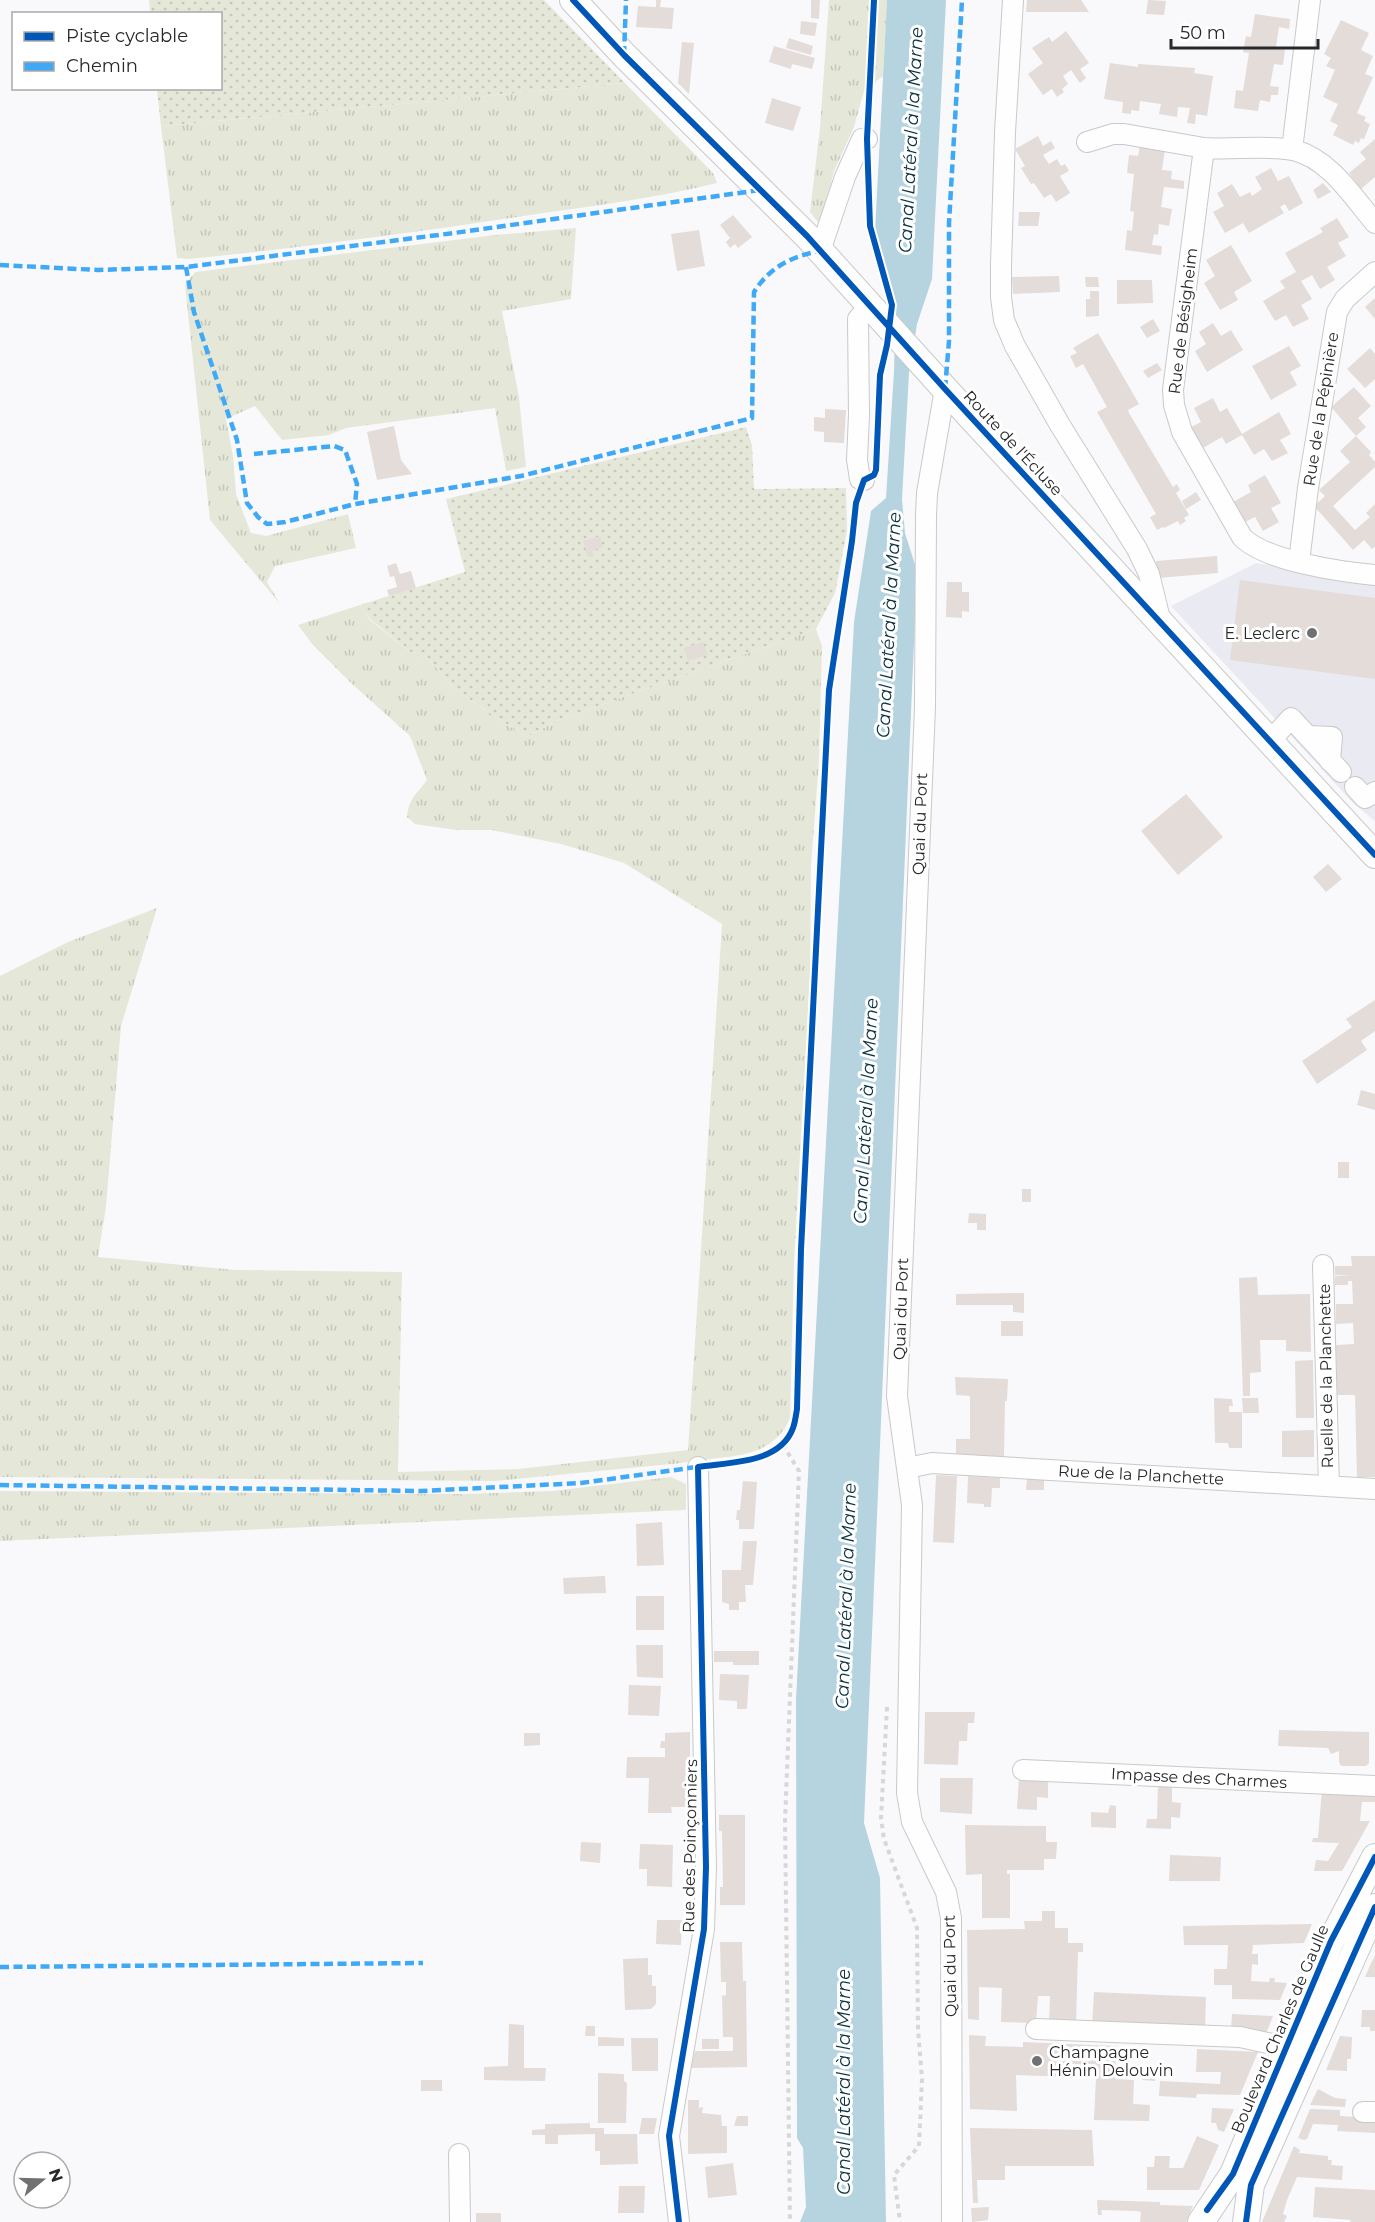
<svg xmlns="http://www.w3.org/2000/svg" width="1375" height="2222" viewBox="0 0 1375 2222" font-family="Montserrat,sans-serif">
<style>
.built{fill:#eaeaf2}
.grass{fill:url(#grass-tufts)}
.garden{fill:url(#garden-dots)}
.water{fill:#b6d3e0}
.building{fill:#e3dcd9}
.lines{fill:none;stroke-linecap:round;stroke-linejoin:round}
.minor-casing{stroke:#c9c9cb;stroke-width:22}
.major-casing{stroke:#c9c9cb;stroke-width:28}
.path{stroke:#d7d7d8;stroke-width:4;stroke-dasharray:4.5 4.5;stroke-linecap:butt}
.minor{stroke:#fefeff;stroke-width:20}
.major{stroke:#fefeff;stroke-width:26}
.quiet{stroke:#3fa9f5;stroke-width:4.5;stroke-dasharray:9 4.5;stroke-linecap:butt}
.cycleway-casing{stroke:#fff;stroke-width:10}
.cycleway{stroke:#0057b8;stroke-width:6}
.poi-dot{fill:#717174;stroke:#fff;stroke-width:2}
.labels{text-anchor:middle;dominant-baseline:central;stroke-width:6;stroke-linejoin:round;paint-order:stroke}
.street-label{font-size:16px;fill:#28282a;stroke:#fff}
.poi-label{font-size:16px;fill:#28282a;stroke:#fff;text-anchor:end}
.water-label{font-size:18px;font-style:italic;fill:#0a323f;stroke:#fff}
</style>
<defs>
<pattern id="grass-tufts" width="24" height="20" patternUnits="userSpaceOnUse" patternTransform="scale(1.5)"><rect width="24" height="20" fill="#e5e8d8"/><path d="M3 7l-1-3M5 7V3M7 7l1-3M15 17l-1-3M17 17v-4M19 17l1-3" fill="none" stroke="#c4c7ba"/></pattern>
<pattern id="garden-dots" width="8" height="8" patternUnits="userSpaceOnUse" patternTransform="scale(1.5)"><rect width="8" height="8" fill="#e5e8d8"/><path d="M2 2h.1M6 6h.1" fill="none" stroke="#c4c7ba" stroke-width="1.8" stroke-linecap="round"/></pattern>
</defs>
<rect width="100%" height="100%" fill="#f9f9fc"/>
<path class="built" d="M1256,563L1375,579V821L1353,803L1171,606Z"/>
<path class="grass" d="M829,0H887L883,76L864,91L854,127L834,171L821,226L810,212L820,128Z
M625,83L713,173L717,183C654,199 589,206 524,216C412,233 301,248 189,259L177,258L161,126Z
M576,228L571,299L502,311L519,397L526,467L506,471L495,408L346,428L329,435L282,440L255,406L226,419L233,456L236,494L251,533L266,536L348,514L356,548L275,566L267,582L280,604L210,520L185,285L195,272L495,235Z
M360,605L370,620L409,651L428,659L456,690L526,737L561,719L816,629L822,646L819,761L811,865L810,974L794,1262L790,1418C771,1463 722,1454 682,1463L495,1481L0,1477V976L68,942L157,908L121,1026L106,1207L98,1257L236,1270L402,1272L398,1472L518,1469L688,1450L722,924L624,863L561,844L492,830H456L415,824L407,817C409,798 416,795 427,780L410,736L351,683L313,645L298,625Z
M671,1477L686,1484V1510L0,1541V1491L465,1494L552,1491Z"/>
<path class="garden" d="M149,0H544L625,83L161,126L157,89L220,88V14L150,13Z
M746,427L752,445L754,489L846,488L847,531L835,593L816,629L561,719L526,737L456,690L428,659L409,651L370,619L360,605L465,572L446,499Z"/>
<path class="water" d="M887,0H946L932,279L917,324L909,373L902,499L905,533L917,571L864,1823L880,1878L886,2222H800L806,2207L803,2148L797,2138L796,1699L854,622L871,511L886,498L894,371L896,302L875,232Z"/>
<path class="building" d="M656,0H661L660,7L674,8L672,29L636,27L638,6L656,7Z
M811,0H820L819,19L811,18Z
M1027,0H1081L1089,12H1026Z
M1148,0L1166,1L1164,15L1146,14Z
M1255,14L1290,19L1289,29L1279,27L1276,47L1285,49L1283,65L1274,64L1270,86L1279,87L1278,95H1271L1270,102L1260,100L1258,111L1234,108L1236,90L1243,91L1249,53L1243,52L1246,36L1251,37Z
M1341,20L1369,33L1361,50L1373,56L1365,74L1373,77L1357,113L1366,117L1364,121L1370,124L1364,139L1361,138L1359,143L1355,141L1353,145L1333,135L1338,125L1330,121L1338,104L1323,97L1335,70L1326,66L1331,58L1324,54Z
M801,21L817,23L815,36L800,34Z
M1066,31L1089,63L1080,69L1086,78L1080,83L1071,70L1063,76L1068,84L1062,89L1064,92L1057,97L1052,89L1043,95L1028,74L1043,63L1032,48L1049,37L1052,42Z
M789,38L813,46L811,55L786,48Z
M682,42L694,43L689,94L678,83Z
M774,46L815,58L812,69L792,64L791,69L769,62Z
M1110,63L1138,67V64L1195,68L1194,73L1213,76L1207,116L1196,114L1195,124L1187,123L1190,108L1178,107L1177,117L1159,114L1161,104L1140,101L1139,111L1131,110V114L1122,113L1123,102L1104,99Z
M772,98L801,107L793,131L765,123Z
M1038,136L1043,146L1051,141L1055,148L1043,155L1049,164L1057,159L1061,166L1065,164L1069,171L1060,176L1070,193L1056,202L1051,194L1044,198L1034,183L1031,184L1021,168L1025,166L1015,149Z
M1375,139V177L1361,189L1349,173L1366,159L1360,152Z
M1140,145L1165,150L1162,170L1172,171L1171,179L1184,181V189L1164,187L1161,207L1172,209L1169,226L1159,224L1158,235L1154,234L1152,245L1162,246L1161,255L1125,250L1127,230L1132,231L1134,212L1130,211L1134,174L1127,173L1129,155L1138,156Z
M1271,168L1278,181L1289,176L1303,203L1289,211L1285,204L1280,207L1284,213L1249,233L1243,223L1225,233L1213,212L1224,206L1217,193L1232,184L1240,197L1250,192L1252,196L1262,189L1255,177Z
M1323,183L1331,192L1318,199L1313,190Z
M1019,212H1040L1038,226H1018Z
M733,215L752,237L738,248L735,244L730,248L726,242L730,238L720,225Z
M1337,218L1349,237L1338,243L1346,256L1327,267L1335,280L1320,289L1312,275L1301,281L1312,299L1301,305L1309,319L1293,327L1286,315L1275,321L1263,301L1285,288L1280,281L1296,272L1285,253L1323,232L1320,228Z
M699,230L705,266L677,271L671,234Z
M1231,245L1252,281L1234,292L1238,300L1220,310L1204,283L1215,276L1206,260Z
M1059,276L1060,292L1013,294L1012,277Z
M1085,277H1098L1099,287H1086Z
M1117,280H1152L1153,303L1117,304Z
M1090,291H1099V316L1086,317V299H1090Z
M1375,298V319L1365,307Z
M1153,319L1160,331L1147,338L1140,327Z
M1213,323L1221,336L1231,330L1243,350L1207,372L1195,351L1206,344L1199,332Z
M1098,333L1139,404L1128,410L1129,413L1173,487L1177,484L1180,490L1176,493L1189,515L1184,518L1186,521L1180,525L1178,521L1164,528L1163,527L1157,530L1150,517L1156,514L1097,412L1107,407L1083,364L1076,368L1070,356L1077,353L1073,348Z
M1289,346L1301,366L1290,372L1297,385L1271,400L1252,366Z
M1370,348L1375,354V379L1365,388L1347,369Z
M1157,363L1162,370L1148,378L1143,371Z
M1354,387L1371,406L1358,418L1366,427L1356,436L1371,452L1369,455L1375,462V467L1333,506L1355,530L1370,517L1366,513L1375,504V547L1372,549L1364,540L1353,550L1314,506L1325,496L1319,490L1350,462L1340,451L1356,436L1331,407Z
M1213,398L1220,412L1227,408L1242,434L1279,412L1291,434L1280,440L1288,453L1272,461L1264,449L1254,455L1242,435L1226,444L1222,437L1203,448L1191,427L1201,422L1194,408Z
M825,409L846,410L844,443L824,442V432L814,431V417L825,418Z
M394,426L401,460L412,474L377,480L367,432Z
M1265,475L1281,503L1271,508L1279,522L1263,531L1255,517L1245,522L1233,502L1251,492L1248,485Z
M1196,492L1201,500L1186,509L1182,501Z
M600,536L603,547L592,551L593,556L588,557L583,541Z
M1217,556L1218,573L1158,578L1156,561Z
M396,563L400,574L411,571L416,588L389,596L387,590L397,587L394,576L390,577L387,566Z
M1240,580L1375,598V679L1230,660Z
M947,582H962V592H969V612L962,611V618L946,617Z
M703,642L708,655L688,661L684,648Z
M1186,794L1223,837L1178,875L1141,831Z
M1328,864L1342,879L1326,892L1313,877Z
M1375,1000V1031L1361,1041L1367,1050L1317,1084L1302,1061L1352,1027L1346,1019Z
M1361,1090L1375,1094V1110L1357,1105Z
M1338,1162H1349V1178H1338Z
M1022,1189H1031V1202H1022Z
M969,1213L986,1214V1230H977V1223H968Z
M1351,1256H1375V1477H1357L1355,1395H1337L1336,1345L1354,1344L1353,1323L1336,1324V1304H1353L1352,1281H1348V1285H1335V1276L1352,1275H1335V1266H1352Z
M1257,1277L1258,1295L1310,1294L1311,1352L1286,1351V1340H1260L1261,1372L1250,1373V1396H1243L1239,1278Z
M1013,1293H1024V1313L1013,1312V1305H956V1294Z
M1001,1321H1023V1336H1001Z
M1313,1360L1314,1418H1296L1295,1361Z
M955,1377L1008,1379L1007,1401H1005L1004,1456H956V1439H970V1396L956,1395Z
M1214,1398L1232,1399L1233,1406H1229V1412H1242V1448H1229L1228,1443H1215Z
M1242,1398H1258L1259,1413H1243Z
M1314,1430V1457H1282V1431Z
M936,1475L957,1476L954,1543L933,1542Z
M968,1476L1000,1478V1488H992L991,1507H984V1504L967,1503Z
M1027,1479H1044V1490H1026Z
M743,1481L757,1482L754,1529H739V1520H736L737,1510H740Z
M662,1522L664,1565L637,1566L636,1524Z
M743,1541H757L753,1585H745L746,1602H739V1610H729V1604L722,1602V1570H741Z
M605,1576L606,1593L564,1594L563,1578Z
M636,1596H664V1630H636Z
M636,1645H663V1678L637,1677Z
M714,1651H759V1665H733V1662H714Z
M720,1674L749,1675L747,1709H737V1701L719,1700Z
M629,1685L661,1686L659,1716L628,1715Z
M925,1712H975L974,1723H968L967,1741H959L958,1765L924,1764Z
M1279,1730L1369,1732V1763L1366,1766H1341L1339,1762V1751L1331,1754L1328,1748L1278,1746Z
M690,1732V1770H692L693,1807H671L672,1813H648L649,1778H626L627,1757H665V1748H660L661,1741H665V1733Z
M524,1733H540V1745L524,1746Z
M1019,1777L1048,1778V1798L1037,1797V1810L1017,1809Z
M940,1778H973L972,1814L940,1812Z
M1158,1783L1172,1784V1802L1181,1803L1180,1818L1171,1817V1829L1146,1828L1147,1819H1157Z
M1322,1789L1375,1791V1802H1362L1360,1821H1370L1342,1871H1314L1316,1860L1328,1861L1339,1843L1312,1842L1313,1838H1318Z
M1110,1805L1116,1806V1828L1091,1827V1812L1108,1813Z
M719,1815H745V1905H720V1887H723L722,1831H719Z
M965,1825L1046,1826V1842H1057L1056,1859H1044V1870H1007V1874H1010V1918H982V1874L966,1875Z
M581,1842L601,1843L600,1863L580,1861Z
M640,1844L673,1845L672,1887L647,1886V1869H639Z
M1170,1855L1221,1857L1220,1881H1169Z
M1042,1911H1055V1928H1068V1943H1083V1952H1078L1076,2025L1049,2024L1050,1996H1038L1036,2023L1001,2022L1002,1988L979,1987V2020L968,2019L967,1930L1025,1929L1024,1921H1042Z
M657,1920H682L681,1945L656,1944Z
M1312,1924L1304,1943L1253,1945L1252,1954H1258V1965L1252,1964L1251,1981L1269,1982L1270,1978H1275L1274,1982L1287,1983L1280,2000L1232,1999V1985H1214V1969H1227L1228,1945H1184L1183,1926Z
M720,1942H742L743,1981H746L747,2067L691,2068L695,2051H733V2037H723L722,1996L726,1995V1982H721Z
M1375,1956V1977H1365L1371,1963Z
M648,1958V1975H652V1986H656V2004L651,2009L625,2010L623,1959Z
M1094,1992L1206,1997L1205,2030L1092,2026Z
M1362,2010H1375V2031H1370V2027H1361Z
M1232,2014L1273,2016L1266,2034L1231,2032Z
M509,2024L524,2025V2068H546L545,2081L484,2080V2067L508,2066Z
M586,2026H595V2036H585Z
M969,2035L986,2036L985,2046L1023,2047V2042L1116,2046L1115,2079L1134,2080L1133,2104L1150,2105L1149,2121L1094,2120L1096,2078L1016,2075L1017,2111L970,2109Z
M1340,2036L1352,2037L1351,2059H1347V2071L1326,2070Z
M598,2037L624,2038V2046H598Z
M631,2038H658V2071H632Z
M702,2039H719V2049H702Z
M1197,2049L1258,2052L1240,2095L1197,2094L1196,2098L1159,2096L1160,2081L1220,2084L1221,2072H1196Z
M598,2073L624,2074V2081L627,2083L626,2123H598Z
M1143,2073L1156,2074L1155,2081L1142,2080Z
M421,2080H442V2091H421Z
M1318,2089L1335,2098L1346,2099L1345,2107L1310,2105Z
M688,2100H699V2108L703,2107L702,2113L721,2115L722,2126H727V2153L688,2154Z
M1212,2108L1234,2109L1224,2132L1218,2130L1216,2123H1211Z
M1310,2109L1340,2110V2116L1375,2118V2133L1337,2131L1338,2125L1313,2124L1307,2139L1304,2140L1298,2138Z
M737,2116H748V2126H734Z
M642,2118H657L654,2134H639Z
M590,2123V2128H604V2134H637L638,2164L600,2165V2151H595V2134L558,2135V2144H545V2135H532V2130L545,2129V2124Z
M970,2128L1092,2130L1094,2166H1005V2180H977L978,2203H973Z
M1197,2136L1219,2145L1199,2190H1147V2167H1154L1155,2156H1170L1169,2168H1183Z
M1294,2146L1300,2150L1299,2153L1328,2156V2160H1332L1331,2165L1343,2166L1342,2180L1297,2177L1287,2200L1283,2214L1287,2216L1284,2222H1262Z
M733,2163L737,2195L708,2198L705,2167Z
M619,2186H645L644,2213H618Z
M1315,2187L1375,2190V2222H1350L1351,2220L1313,2217Z
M1097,2200L1160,2202V2205L1193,2206L1186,2222H1140L1141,2212L1137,2211L1101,2210L1102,2215H1098Z
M989,2207L988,2220L972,2222L971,2208Z
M476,2213H501V2222H476Z"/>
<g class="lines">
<defs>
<path id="minor" d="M1013,0L1005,132L1001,265V297L1004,320L1015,346L1060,425L1137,549L1149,574L1161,623
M1087,142L1113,134H1124L1204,148
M1292,150L1310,0
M1375,223C1353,197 1329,158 1293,150C1268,145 1232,150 1204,148L1173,390L1174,405L1182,432L1242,537C1265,561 1342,572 1375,575
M820,251L845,177L862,139H867
M945,389L927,493L926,516L925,707L897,1396L912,1505L907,1793L912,1822L946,1892L951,1918L952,2222
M864,480L860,479L857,460L859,415L858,319L870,305
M1299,562L1308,488L1337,312L1345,299L1375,272
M1308,736L1332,737L1330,761
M1270,741L1291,718L1341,772
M1355,787L1365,798L1375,792
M1323,1265L1329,1486
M907,1468L932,1463L1375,1489
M1023,1770L1375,1786
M1036,2029L1240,2037L1286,2047
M1363,2112H1375
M459,2154L460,2222
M679,2222L669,2136L704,1929L706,1867L698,1467"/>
<path id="major" d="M573,0L624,55L807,236L945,389L1375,855
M1201,2222L1233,2174L1331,1941L1375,1857
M1246,2222L1251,2185L1375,1907"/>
</defs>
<use href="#minor" class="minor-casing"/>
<use href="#major" class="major-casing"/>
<path class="path" d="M880,377L883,354
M854,515L858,496
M783,1445L799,1471L785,1821L790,2222
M887,1707L881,1818L884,1839L917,1928L918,2030L922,2079L919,2146L894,2175L900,2222"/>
<use href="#minor" class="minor"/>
<use href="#major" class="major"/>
<path class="quiet" d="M624,55L626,0
M0,265L98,270L186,267L454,233L760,190
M186,267L194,312L237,440L247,503L258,517L267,524L285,522L355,504L521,476L752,418L754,292C770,267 792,256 820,251
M945,389L949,341V223L962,0
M254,454L334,446L345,450L357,484L355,504
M0,1485L421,1491L581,1483L704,1466
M0,1967L423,1963"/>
<defs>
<path id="cycleway" d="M573,0L624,55L807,236L945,389L1375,855
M1207,2210L1233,2174L1331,1941L1375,1857
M679,2222L669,2136L704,1929L706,1867L698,1467C729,1462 780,1464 793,1428C795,1423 796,1415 797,1409L801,1250L829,690L852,541L856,503L864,480L874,475L876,470L880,375L887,345L892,305L870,226L867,139L874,0
M1246,2222L1251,2185L1375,1907"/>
</defs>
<use href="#cycleway" class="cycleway-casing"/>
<use href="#cycleway" class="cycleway"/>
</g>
<g class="poi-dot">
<circle cx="1312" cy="633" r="6"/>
<circle cx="1037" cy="2061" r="6"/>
</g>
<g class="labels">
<g class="street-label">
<text transform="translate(1183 321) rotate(-83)">Rue de Bésigheim</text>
<text transform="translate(1321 409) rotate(-81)">Rue de la Pépinière</text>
<text transform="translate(1013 443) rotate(47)">Route de l'Écluse</text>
<text transform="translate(920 824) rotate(-88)">Quai du Port</text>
<text transform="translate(901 1309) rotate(-88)">Quai du Port</text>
<text transform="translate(1326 1376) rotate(-91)">Ruelle de la Planchette</text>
<text transform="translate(1141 1475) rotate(3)">Rue de la Planchette</text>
<text transform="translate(1199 1778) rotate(3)">Impasse des Charmes</text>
<text transform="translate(690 1846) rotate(-89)">Rue des Poinçonniers</text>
<text transform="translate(950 1966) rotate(-91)">Quai du Port</text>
<text transform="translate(1280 2029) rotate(-67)">Boulevard Charles de Gaulle</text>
</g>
<g class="poi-label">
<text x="1300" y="633">E. Leclerc</text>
<text x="1049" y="2052" text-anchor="start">Champagne<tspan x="1049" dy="18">Hénin Delouvin</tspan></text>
</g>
<g class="water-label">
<text transform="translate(911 140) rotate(-87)">Canal Latéral à la Marne</text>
<text transform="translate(889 625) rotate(-87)">Canal Latéral à la Marne</text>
<text transform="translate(866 1111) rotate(-87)">Canal Latéral à la Marne</text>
<text transform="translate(846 1596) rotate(-88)">Canal Latéral à la Marne</text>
<text transform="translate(844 2082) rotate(-90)">Canal Latéral à la Marne</text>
</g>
</g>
<rect x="12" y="12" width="210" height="78" fill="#ffffff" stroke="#a9a9aa" stroke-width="1.5"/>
<rect x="24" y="32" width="30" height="9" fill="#0057b8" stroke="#a9a9aa" stroke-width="1.5"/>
<text x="66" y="42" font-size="18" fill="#28282a">Piste cyclable</text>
<rect x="24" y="62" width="30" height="9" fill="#3fa9f5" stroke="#a9a9aa" stroke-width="1.5"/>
<text x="66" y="72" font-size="18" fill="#28282a">Chemin</text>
<g transform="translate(42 2180) rotate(71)"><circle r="28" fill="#ffffff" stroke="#a9a9aa" stroke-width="1.5"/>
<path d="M0-4.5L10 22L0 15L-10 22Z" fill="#717174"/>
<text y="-9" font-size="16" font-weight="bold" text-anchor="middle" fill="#28282a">N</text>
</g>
<path d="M1171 39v9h147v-9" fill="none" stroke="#28282a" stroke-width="3"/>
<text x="1180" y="39" font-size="18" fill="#28282a" stroke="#ffffff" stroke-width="4.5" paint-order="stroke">50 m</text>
</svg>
